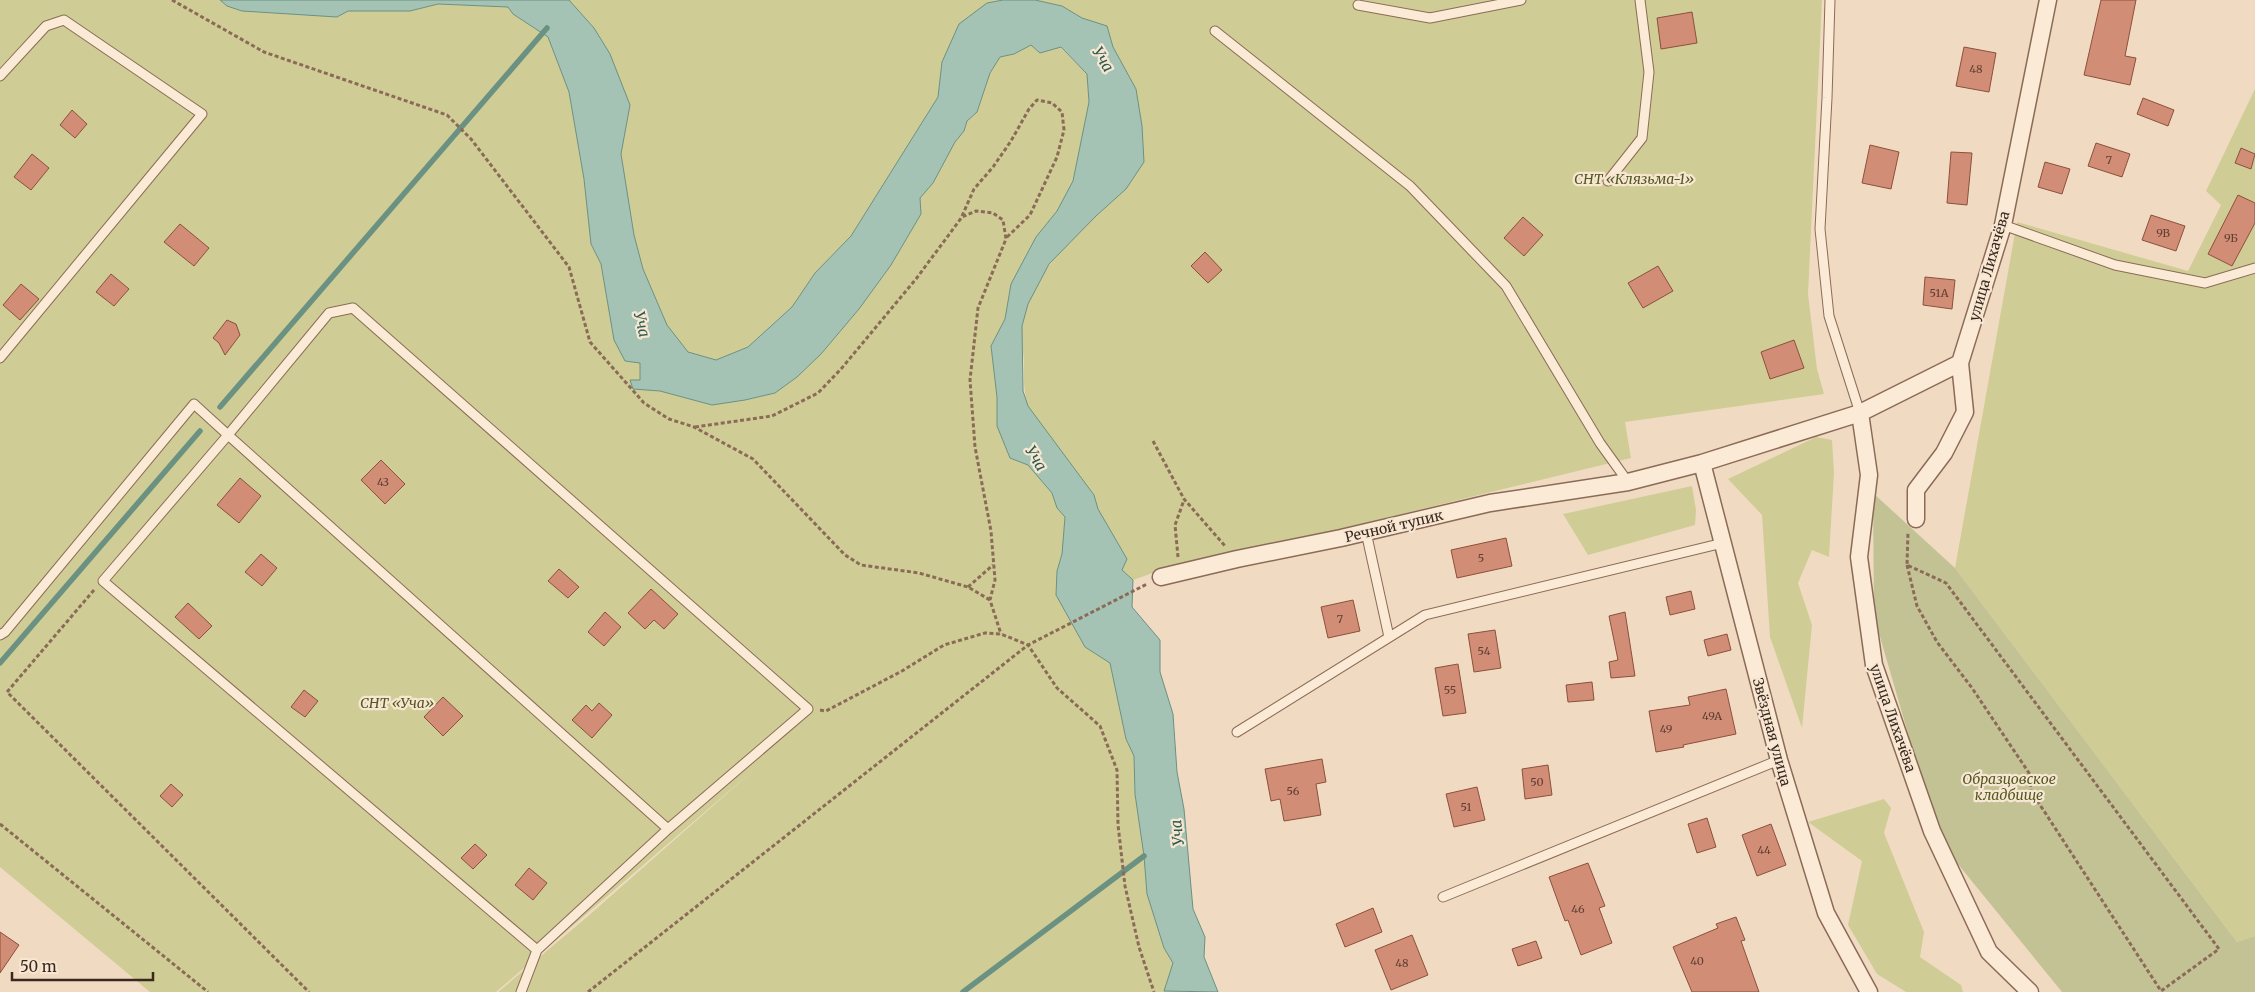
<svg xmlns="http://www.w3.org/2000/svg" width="2255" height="992" viewBox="0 0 2255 992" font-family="Merriweather,serif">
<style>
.green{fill:#cfcd95}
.cemetery{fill:#c3c295}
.water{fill:#a4c3b5;stroke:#6b9182}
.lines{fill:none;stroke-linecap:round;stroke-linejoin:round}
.stream{stroke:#6b9182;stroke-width:5.5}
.building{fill:#d18d75;stroke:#8c503c}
.lane-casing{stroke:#8b6b58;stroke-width:11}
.street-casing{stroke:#8b6b58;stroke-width:19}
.path{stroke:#8b6b58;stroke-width:3;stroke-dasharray:4 2.5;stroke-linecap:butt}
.lane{stroke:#fbead5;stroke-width:9}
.street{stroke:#fbead5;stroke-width:16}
.labels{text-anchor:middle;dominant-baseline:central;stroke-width:4.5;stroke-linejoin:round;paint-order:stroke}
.number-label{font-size:11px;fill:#604033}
.park-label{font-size:14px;font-style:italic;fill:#535822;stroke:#f7e7d2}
.street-label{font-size:14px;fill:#3a271d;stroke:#f7e7d2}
.water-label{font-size:15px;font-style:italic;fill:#2b5b50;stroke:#f7e7d2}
</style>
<rect width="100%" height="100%" fill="#f0dbc2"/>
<path class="green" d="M0,0H220L227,6L337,17L348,11H410L438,4L509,7L513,14L548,37L569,92L584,179L591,244L601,264L614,340L640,363V381L630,380L633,389L660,391L712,405L745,400L775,393L821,354L859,309L891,265L921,214L919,198L933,183L955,142L964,131L967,121L977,112L990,73L1000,57L1014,54L1031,45L1040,53L1060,47L1087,74L1089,102L1073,181L1057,211L1036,237L1011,284L1005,319L991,346L997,397V426L1010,458L1028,464L1052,493L1057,508L1065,517L1062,554L1057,571L1056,595L1085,647L1110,662L1126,739L1134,756L1135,794L1144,856L1147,894L1164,948L1173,963L1165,990L1186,992H498L587,917L757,767L496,992H150L0,867Z
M569,0H1003L987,3L942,62L938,97L851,236L815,273L793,307L748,347L716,360L688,352L667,325L643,269L634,235L621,154L630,105L594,28Z
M1035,0H1822L1808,294L1817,369L1824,394L1625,422L1631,458L1241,553L1178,564L1133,580L1122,570L1127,559L1098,509L1094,495L1028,406C1023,390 1024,377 1024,361C1023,350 1021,337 1022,326C1027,272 1088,223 1126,189L1136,89L1113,47L1107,27L1082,18L1062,6Z
M2255,89V936L2237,942L1955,568L2017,222L2188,271L2221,205L2206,191Z
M1816,437L1832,440L1834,473L1829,557L1812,550L1798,583L1812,625L1802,728L1770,637L1762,515L1728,479Z
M1692,486L1696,510L1695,525L1588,555L1563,514Z
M1884,799L1891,808L1884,833L1924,932L1920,957L1961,985L1963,992H1906L1877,974L1848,925L1862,861L1808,822Z"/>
<path class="cemetery" d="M1873,493L1955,568L2237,942L2255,936V992H2062L1922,820L1909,737L1874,616Z"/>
<path class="water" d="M220,0H569L594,28L610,54L630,105L621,154L634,235L643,269L667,325L688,352L716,360L748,347L792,307L815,273L851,236L938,97L942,62L959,24L987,3L1003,0H1035L1062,6L1082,18L1107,26L1113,47L1136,89L1142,126L1144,162L1126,189L1096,216L1049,264L1028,304L1022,326L1023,391L1028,406L1094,495L1098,509L1127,559L1122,570L1133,580L1132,607L1160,640V672L1173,714L1177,772L1184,809L1193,909L1205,937L1204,957L1218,992L1164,991L1173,963L1164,948L1147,894L1144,856L1135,794L1134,756L1126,739L1110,663L1085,647L1056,595L1057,571L1062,554L1065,517L1057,508L1052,493L1028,465L1010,458L997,426V397L991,346L1005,319L1011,284L1036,237L1057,211L1073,181L1089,102L1087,74L1061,47L1040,53L1031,45L1014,54L1000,57L990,73L977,112L967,121L964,131L955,142L933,183L920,198L921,214L891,265L859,309L821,354L797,377L775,393L745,400L712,405L660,391L633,389L630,380H640V363L625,361L614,340L601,264L591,244L584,179L569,92L548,37L513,14L508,7L438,4L410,11H348L337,17L242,11L227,6Z"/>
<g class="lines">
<path class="stream" d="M220,407L547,28
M0,663L200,431
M963,992L1144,856"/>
</g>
<path class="building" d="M2101,0H2136L2125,56L2136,58L2130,85L2084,75Z
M1692,12L1697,43L1661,49L1657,18Z
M1964,47L1996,53L1989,92L1956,86Z
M2143,98L2174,110L2168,126L2137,114Z
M72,110L87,124L75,138L60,125Z
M2096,143L2130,154L2122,177L2088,166Z
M1870,145L1899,152L1891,189L1862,183Z
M2241,148L2255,154L2251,169L2235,163Z
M1951,152L1972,153L1967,205L1947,203Z
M32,154L49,168L31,190L14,177Z
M2045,162L2070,169L2062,194L2038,187Z
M2238,195L2255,203V223L2232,266L2208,254Z
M2151,215L2185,226L2176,251L2142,240Z
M1523,217L1543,235L1524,256L1504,238Z
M180,224L209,248L194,266L164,242Z
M1205,252L1222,270L1208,283L1191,266Z
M1658,266L1673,291L1643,308L1628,283Z
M111,274L129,289L114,306L96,292Z
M1925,277L1955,280L1952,309L1923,305Z
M21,284L39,299L20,320L3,305Z
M227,320L236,324L240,335L225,355L219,343L213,338Z
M1794,340L1804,368L1770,379L1761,352Z
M381,460L405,484L385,504L361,480Z
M240,478L261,496L239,523L217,505Z
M1506,538L1512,566L1457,578L1451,550Z
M261,554L277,568L262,586L245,572Z
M559,569L579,587L568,598L548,581Z
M651,589L678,614L664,629L654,620L645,629L628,613Z
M1691,591L1695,609L1670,615L1666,597Z
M1353,600L1360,631L1328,638L1321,607Z
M188,603L212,626L199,639L175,617Z
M605,612L621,627L604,646L588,632Z
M1625,612L1635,676L1611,678L1609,662L1618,660L1609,616Z
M1495,630L1501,668L1474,672L1468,634Z
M1727,634L1731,650L1708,656L1704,640Z
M1458,664L1466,713L1443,716L1435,668Z
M1592,682L1594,700L1568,702L1566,685Z
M1726,689L1736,734L1683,745L1684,747L1656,752L1649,711L1690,705L1688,697Z
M304,690L318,701L305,717L291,707Z
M443,697L463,716L443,736L424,717Z
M599,703L612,715L592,738L572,720L586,705L592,711Z
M1322,759L1326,782L1316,784L1321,815L1284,821L1280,799L1271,801L1265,769Z
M1548,765L1552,795L1525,799L1522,769Z
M171,784L183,795L172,807L160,796Z
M1477,787L1485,820L1454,827L1446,794Z
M1707,818L1716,847L1697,853L1688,824Z
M1771,824L1786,865L1757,876L1742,835Z
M475,844L487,855L473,869L461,858Z
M1588,863L1605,906L1599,908L1612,943L1581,955L1568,920L1565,921L1549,877Z
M529,868L547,883L533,900L515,885Z
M1373,908L1382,932L1345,947L1336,924Z
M1736,917L1745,940L1741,941L1759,992H1692L1673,947L1718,928L1716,924Z
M0,932L19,945L0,973Z
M1412,935L1428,975L1391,990L1375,950Z
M1536,941L1542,958L1518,966L1512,949Z"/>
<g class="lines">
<defs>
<path id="lane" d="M1830,0L1827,98L1820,229L1829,316L1860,413
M1358,5L1430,18L1521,0
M1215,31L1410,186L1506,286L1600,443L1628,482
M0,76L46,26L64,20L202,114L0,358
M1608,181L1642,138L1649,72L1640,0
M2003,225L2115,265L2205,283L2255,268
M1366,532L1389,637
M0,635L5,632L194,404L228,435L329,313L353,308L808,709L668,829L537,950
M1237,732L1425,615L1723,543
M1443,897L1779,760
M521,992L537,950L103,581L228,435L668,829"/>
<path id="street" d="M1860,413L1869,475L1859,557L1874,665L1932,831L1989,952L2030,992
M1702,463L1779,760L1826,913L1869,992
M1916,519V490L1944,453L1965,412L1960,363L2003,225L2048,0
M1161,577L1237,559L1341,538L1490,503L1628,482L1702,463L1860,413L1960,363"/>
</defs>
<use href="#lane" class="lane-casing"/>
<use href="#street" class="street-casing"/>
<path class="path" d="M172,0L264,52L447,115L471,139L569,267L590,342L644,403L669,419L694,427L753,459L845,555L861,565L919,573L968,587L990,600
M962,216L974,189L993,167L1011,141L1029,109L1037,100L1052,103L1062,112L1064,130L1057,157L1030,215L1006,238
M695,427L772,416L818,393L841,369L916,279L962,217L976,211L993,213L1003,220L1006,239L978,308L970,380L975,447L991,531L995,580L990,600L1001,634
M1153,441L1184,499L1225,546
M1178,557L1175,525L1184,500
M1907,565L1917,606L1937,642L1972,688L2029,773L2031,791L2161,991L2219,949L1946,583L1907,565L1908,532
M968,587L993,565
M94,590L7,692L309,992
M820,710L826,711L902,671L944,645L985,633L1001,634L1028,645L1057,688L1100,726L1117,770L1118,825L1125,886L1139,947L1154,992
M0,824L208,992
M588,992L1028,645L1147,584"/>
<use href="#lane" class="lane"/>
<use href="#street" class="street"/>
</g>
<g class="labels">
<g class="number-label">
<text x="1976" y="69">48</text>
<text x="2109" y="160">7</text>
<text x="2163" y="233">9В</text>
<text x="2231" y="238">9Б</text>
<text x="1939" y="293">51А</text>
<text x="383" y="482">43</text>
<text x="1481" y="558">5</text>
<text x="1340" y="619">7</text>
<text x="1484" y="651">54</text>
<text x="1450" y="690">55</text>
<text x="1712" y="716">49А</text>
<text x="1666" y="729">49</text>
<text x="1537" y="782">50</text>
<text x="1293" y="791">56</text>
<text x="1466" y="807">51</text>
<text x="1764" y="850">44</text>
<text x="1578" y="909">46</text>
<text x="1697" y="961">40</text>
<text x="1402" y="963">48</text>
</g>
<g class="park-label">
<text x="1634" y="179">СНТ «Клязьма-1»</text>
<text x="397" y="703">СНТ «Уча»</text>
<text x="2009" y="779">Образцовское<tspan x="2009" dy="16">кладбище</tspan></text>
</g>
<g class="street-label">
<text transform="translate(1989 266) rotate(-74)">улица Лихачёва</text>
<text transform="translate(1394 526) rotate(-13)">Речной тупик</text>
<text transform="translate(1893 718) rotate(71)">улица Лихачёва</text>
<text transform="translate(1772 732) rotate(75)">Звёздная улица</text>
</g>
<g class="water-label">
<text transform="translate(1103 59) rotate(59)">Уча</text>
<text transform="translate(642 324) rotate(76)">Уча</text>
<text transform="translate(1036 458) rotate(59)">Уча</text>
<text transform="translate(1177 833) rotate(-97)">Уча</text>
</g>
</g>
<path d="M12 972v8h141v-8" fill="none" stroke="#3a271d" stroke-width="2.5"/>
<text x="20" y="972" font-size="15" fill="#3a271d" stroke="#f7e7d2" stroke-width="4" paint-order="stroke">50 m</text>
</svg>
